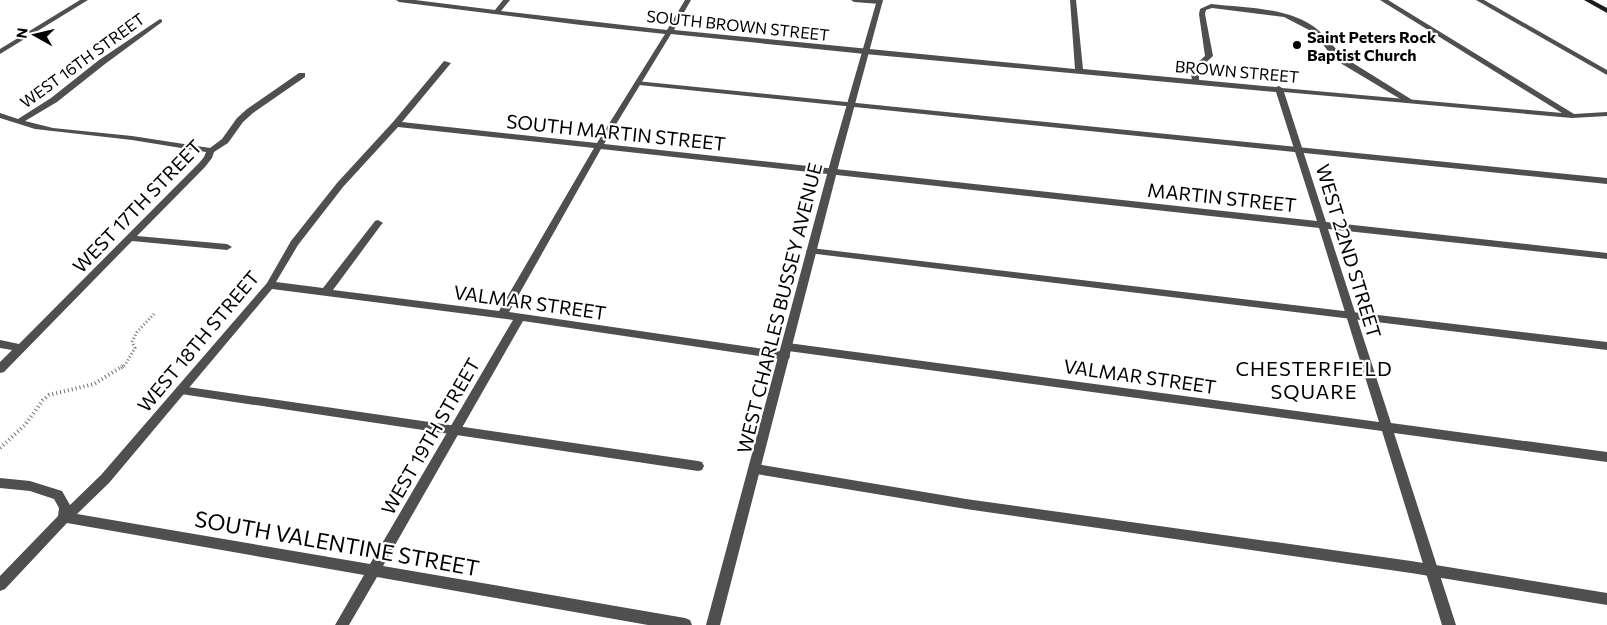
<svg xmlns="http://www.w3.org/2000/svg" width="1607" height="625" viewBox="0 0 1607 625" font-family="Commissioner,sans-serif">
<style>
.lines{fill:none;stroke-linecap:round;stroke-linejoin:round}
.path-far1{stroke:#717171;stroke-width:3;stroke-dasharray:1 2.5;stroke-linecap:butt}
.path{stroke:#717171;stroke-width:4;stroke-dasharray:1 3;stroke-linecap:butt}
.service{fill:#4f4f4f;fill-rule:evenodd}
.minor{fill:#4f4f4f;fill-rule:evenodd}
.tertiary{fill:#4f4f4f;fill-rule:evenodd}
.secondary{fill:#1c1c1c;fill-rule:evenodd}
.poi-dot{fill:#000;stroke:#fff;stroke-width:2}
.labels{text-anchor:middle;dominant-baseline:central;stroke-width:4.5;stroke-linejoin:round;paint-order:stroke}
.far-street-label{font-size:16px;fill:#000;stroke:#fff}
.far-poi-label{font-size:16px;font-weight:bold;fill:#000;stroke:#fff;text-anchor:start}
.street-label{font-size:19px;fill:#000;stroke:#fff}
.neighbourhood-label{font-size:20px;letter-spacing:1px;fill:#000;stroke:#fff}
.near-street-label{font-size:22px;fill:#000;stroke:#fff}
</style>
<rect width="100%" height="100%" fill="#fff"/>
<g class="lines">
<path class="path-far1" d="M121,368L125,365L135,348L132,342L137,332L154,314"/>
<path class="path" d="M0,448L25,425L43,400L49,395L94,384L123,366"/>
<path class="service" d="M80,0H88L0,54V49Z
M851,0H880L883,2L880,4L854,2Z
M1476,0H1484L1607,70V75Z
M1211,4C1245,8 1291,7 1318,30C1329,39 1336,51 1348,60L1414,101L1413,103H1407L1342,64L1332,56L1313,32L1284,17L1212,8L1206,10L1205,14L1213,56L1199,69V83H1193C1188,69 1196,64 1205,56L1199,14L1200,9Z
M636,81L1607,178V184L639,85L635,83Z
M811,248L1607,342V350L808,253L806,251L808,249Z
M181,386L698,461L702,462L704,466L702,470L698,471L181,394L177,393L176,390L177,387Z
M756,464L966,499L1411,561L1607,593V605L1411,573L966,509L756,474L752,473L750,469L752,465Z"/>
<path class="minor" d="M396,0H415L495,10L503,0H510L501,11L667,30L685,0H691L674,30L1075,69L1070,0H1076L1083,69L1276,87L1279,86L1282,88L1562,113L1380,0H1388L1574,114L1607,112V116L1572,118L1284,92L1326,222L1607,253V259L1328,229L1391,423L1607,452V462L1394,433L1456,625H1442L1382,431L788,351L784,350L783,347L784,344L788,343L1379,422L1319,228L601,149L509,312L785,352L789,353L790,356L789,359L785,360L523,321L383,566L685,618L690,620L692,625H648L377,577L349,625H335L364,575L67,523L5,589L0,591V576L58,516L59,508L54,499L30,491L0,488V478L30,481L62,491L70,505L101,475L267,283L291,241L337,183L393,122L444,61L451,63L402,122L597,143L665,34L581,25L399,2ZM671,34L865,54L1276,92L1317,221L604,144ZM398,127L594,148L499,311L333,290L381,225L383,223L378,220L375,221L323,288L276,282L298,245L343,187ZM272,289L513,320L370,564L77,514L109,483Z
M160,19L162,20V22L105,64L57,102L25,121L53,128L132,136L210,148L222,139L237,118L247,109L299,73H305V77L253,113L243,122L228,143L214,152L212,158L205,167L137,236L227,244L232,247L227,250L132,241L4,372L0,373V362L12,350L0,348V340L19,344L199,163L204,157L206,152L132,140L35,129L0,118V113L18,119L51,98L99,60Z"/>
<path class="tertiary" d="M877,0H883L841,156L720,625H706L832,156Z"/>
<path class="secondary" d="M1584,0H1592L1607,8V13Z"/>
</g>
<circle class="poi-dot" cx="1297" cy="45" r="5"/>
<g class="labels">
<g class="far-street-label">
<text transform="translate(738 25) rotate(6)">SOUTH BROWN STREET</text>
<text transform="translate(82 60) rotate(-36)">WEST 16TH STREET</text>
<text transform="translate(1237 71) rotate(5)">BROWN STREET</text>
</g>
<g class="far-poi-label">
<text x="1307" y="36">Saint Peters Rock<tspan x="1307" dy="18">Baptist Church</tspan></text>
</g>
<g class="street-label">
<text transform="translate(616 132) rotate(6)">SOUTH MARTIN STREET</text>
<text transform="translate(1222 197) rotate(6)">MARTIN STREET</text>
<text transform="translate(137 206) rotate(-46)">WEST 17TH STREET</text>
<text transform="translate(1349 251) rotate(73)">WEST 22ND STREET</text>
<text transform="translate(530 302) rotate(8)">VALMAR STREET</text>
<text transform="translate(779 308) rotate(-76)">WEST CHARLES BUSSEY AVENUE</text>
<text transform="translate(198 341) rotate(-50)">WEST 18TH STREET</text>
<text transform="translate(1140 376) rotate(8)">VALMAR STREET</text>
<text transform="translate(430 436) rotate(-60)">WEST 19TH STREET</text>
</g>
<g class="neighbourhood-label">
<text x="1314" y="368">CHESTERFIELD<tspan x="1314" dy="23">SQUARE</tspan></text>
</g>
<g class="near-street-label">
<text transform="translate(337 543) rotate(10)">SOUTH VALENTINE STREET</text>
</g>
</g>
<g transform="translate(35 35) rotate(278)" stroke="#ffffff" stroke-width="4" paint-order="stroke">
<path d="M0-4L9 19L0 12L-9 19Z" fill="#000000"/>
<text y="-8" font-size="14" font-weight="bold" text-anchor="middle" fill="#000000">N</text>
</g>
</svg>
